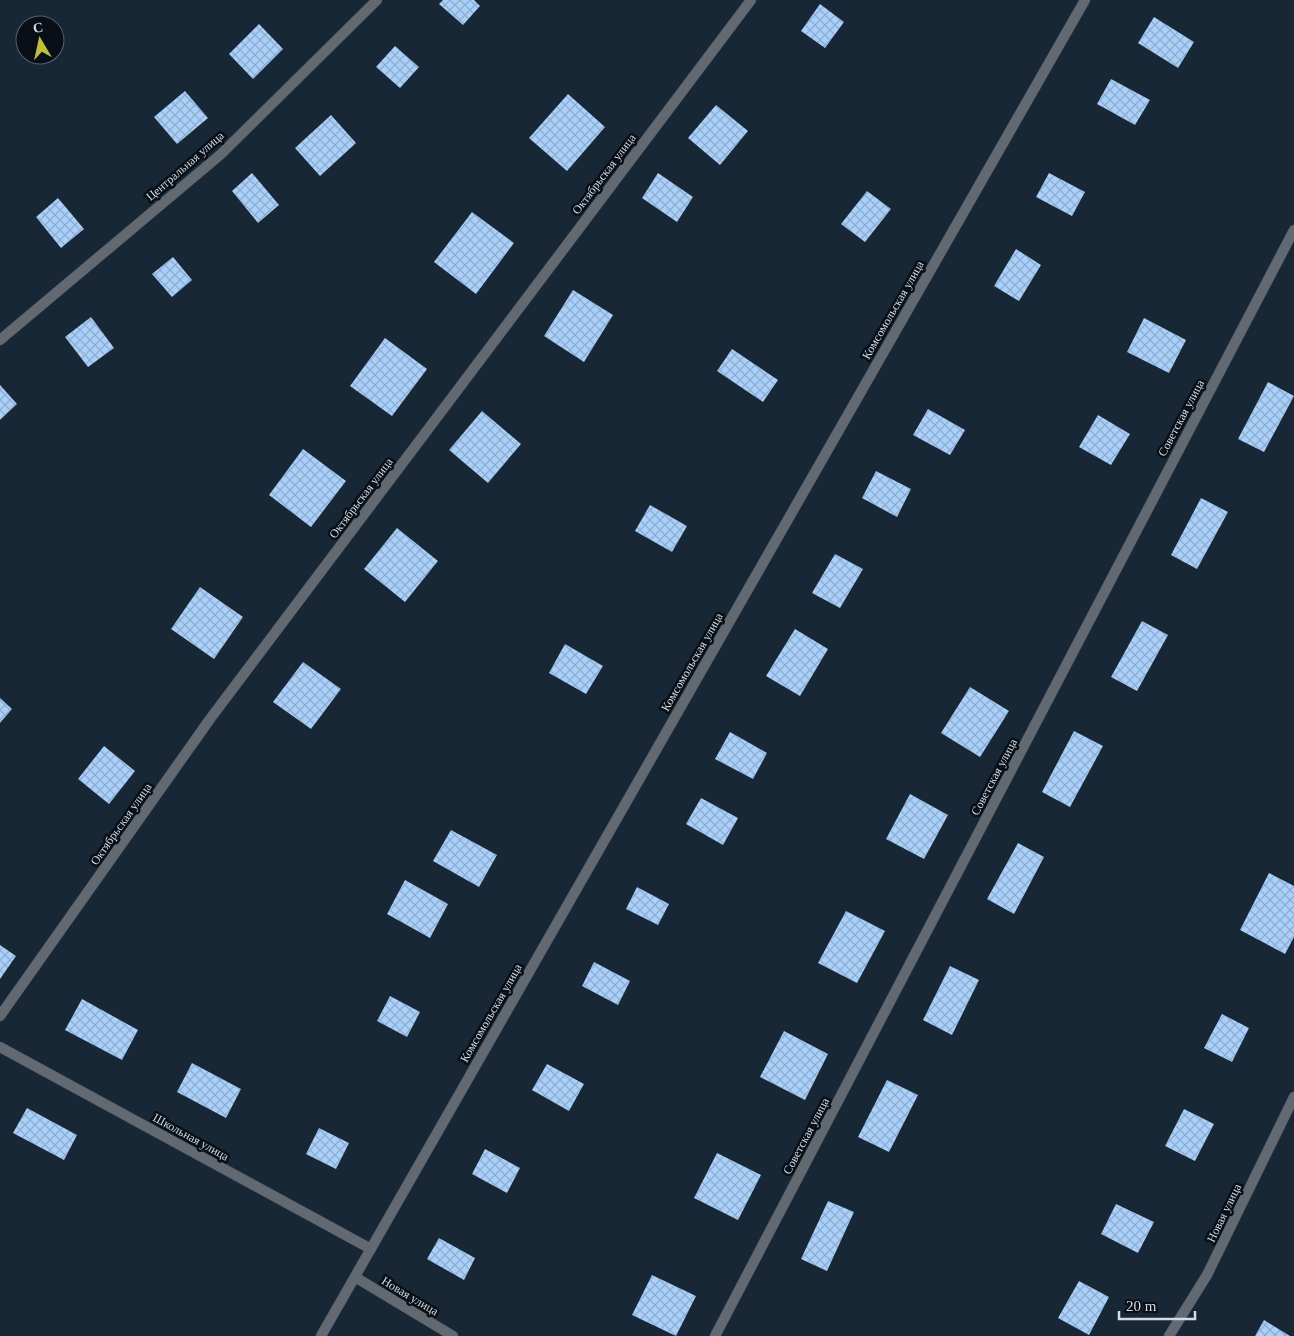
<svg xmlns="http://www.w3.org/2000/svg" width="1294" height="1336" viewBox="0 0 1294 1336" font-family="Georgia,serif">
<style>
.building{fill:url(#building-cross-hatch)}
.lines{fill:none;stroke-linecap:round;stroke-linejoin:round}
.street-casing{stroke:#364452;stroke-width:11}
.street{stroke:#626971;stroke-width:10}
.labels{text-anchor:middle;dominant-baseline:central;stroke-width:5;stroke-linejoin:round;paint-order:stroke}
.street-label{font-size:12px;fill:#d2dbe6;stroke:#090f16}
</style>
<defs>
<pattern id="building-cross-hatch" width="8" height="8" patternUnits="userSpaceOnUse" patternTransform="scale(1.25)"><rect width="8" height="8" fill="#a9d0fa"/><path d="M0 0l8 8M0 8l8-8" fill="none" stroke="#8eaccd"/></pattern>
</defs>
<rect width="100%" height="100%" fill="#182736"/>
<path class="building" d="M443,0H474L480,6L463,25L439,4Z
M820,4L844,22L825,48L801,31Z
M1154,17L1194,42L1178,68L1138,43Z
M259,24L283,49L253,79L229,54Z
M395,46L419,67L400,88L376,67Z
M1111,79L1150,100L1135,125L1097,104Z
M185,91L208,118L177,144L154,117Z
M568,94L605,127L567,171L529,138Z
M716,105L748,131L720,165L688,138Z
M331,115L356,143L320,176L295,148Z
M252,173L279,205L258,223L232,191Z
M658,173L693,197L677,222L642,198Z
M1049,173L1085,192L1072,216L1036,197Z
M867,191L891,209L865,242L841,224Z
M58,198L84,229L61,248L36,217Z
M472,212L514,243L476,294L434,262Z
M1016,249L1041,265L1019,301L994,286Z
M173,257L192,280L172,297L152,274Z
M573,290L613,315L584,362L544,336Z
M91,317L114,348L88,367L65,337Z
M1144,318L1186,340L1169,373L1127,352Z
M385,338L427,369L392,416L350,386Z
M732,349L778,380L763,402L717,371Z
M1268,382L1294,396L1264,452L1238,439Z
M0,385L17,404L0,420Z
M928,409L965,430L950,455L913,435Z
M482,411L521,444L488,483L449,450Z
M1098,415L1130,434L1111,465L1079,447Z
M303,449L346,481L311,527L269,495Z
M876,471L911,489L897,517L862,498Z
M1201,498L1228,512L1197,569L1171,555Z
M650,505L687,526L672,552L635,531Z
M397,528L438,561L405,602L364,569Z
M835,554L863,569L840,608L812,593Z
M200,587L243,617L214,659L171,629Z
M1142,621L1168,635L1137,691L1111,677Z
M795,629L828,649L800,696L766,676Z
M565,644L603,666L586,694L549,673Z
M303,662L341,689L311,729L273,702Z
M970,687L1009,711L980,757L941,733Z
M0,698L12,709L0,723Z
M1074,731L1103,746L1070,807L1042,792Z
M730,732L767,753L753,779L715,759Z
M104,746L135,771L109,804L78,779Z
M910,794L948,815L924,859L886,839Z
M701,798L738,818L723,845L686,824Z
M451,830L497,855L479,887L433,861Z
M1018,843L1044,857L1014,914L987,899Z
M1269,873L1294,886V937L1285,954L1240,930Z
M405,880L448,904L430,938L387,914Z
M637,887L669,904L658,925L626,909Z
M846,911L885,931L857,983L818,963Z
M0,945L16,956L0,979Z
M594,962L630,981L618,1005L582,986Z
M950,966L979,980L952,1035L923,1020Z
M390,996L420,1012L407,1037L377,1021Z
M82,999L138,1030L122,1060L65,1030Z
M1222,1014L1249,1028L1232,1062L1204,1048Z
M784,1031L828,1054L805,1100L760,1077Z
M192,1063L241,1089L226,1118L177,1092Z
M547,1064L584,1084L569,1111L532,1090Z
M887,1080L918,1095L889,1152L858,1137Z
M27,1108L77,1135L64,1160L13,1133Z
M1184,1109L1214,1124L1195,1161L1165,1146Z
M319,1128L349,1143L336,1169L306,1154Z
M485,1149L520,1168L507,1193L472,1174Z
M717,1153L761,1175L738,1220L694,1198Z
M828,1201L854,1212L827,1271L801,1259Z
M1116,1204L1154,1222L1138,1253L1101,1234Z
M439,1238L475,1258L464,1280L427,1259Z
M652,1275L696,1296L676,1336L632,1315Z
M1079,1281L1109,1297L1089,1335L1058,1318Z
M1264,1320L1290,1336H1255Z"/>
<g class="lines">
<defs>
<path id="street" d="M0,340L220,155L377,0
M0,1016L210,719L751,0
M0,1047L371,1249
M355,1277L453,1336
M321,1336L1085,0
M715,1336L1294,230
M1169,1336L1207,1275L1294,1097"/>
</defs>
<use href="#street" class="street-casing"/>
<use href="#street" class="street"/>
</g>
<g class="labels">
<g class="street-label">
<text transform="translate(185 166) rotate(-41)">Центральная улица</text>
<text transform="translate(604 174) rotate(-53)">Октябрьская улица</text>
<text transform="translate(893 310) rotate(-60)">Комсомольская улица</text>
<text transform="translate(1181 418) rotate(-62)">Советская улица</text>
<text transform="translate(361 498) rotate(-53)">Октябрьская улица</text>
<text transform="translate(692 662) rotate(-60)">Комсомольская улица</text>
<text transform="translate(994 777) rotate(-62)">Советская улица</text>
<text transform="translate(121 824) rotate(-55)">Октябрьская улица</text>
<text transform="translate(491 1013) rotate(-60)">Комсомольская улица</text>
<text transform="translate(806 1136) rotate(-62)">Советская улица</text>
<text transform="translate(191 1137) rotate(29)">Школьная улица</text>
<text transform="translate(1224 1213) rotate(-64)">Новая улица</text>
<text transform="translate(410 1296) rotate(31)">Новая улица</text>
</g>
</g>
<g transform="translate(40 40) rotate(351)"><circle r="24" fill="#090f16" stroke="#596169"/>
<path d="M0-4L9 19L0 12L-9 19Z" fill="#c1be40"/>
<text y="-8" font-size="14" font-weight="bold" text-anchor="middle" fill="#d2dbe6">С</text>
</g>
<path d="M1119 1311v8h76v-8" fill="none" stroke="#d2dbe6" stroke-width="2.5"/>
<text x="1126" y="1311" font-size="15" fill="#d2dbe6" stroke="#090f16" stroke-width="4" paint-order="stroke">20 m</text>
</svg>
